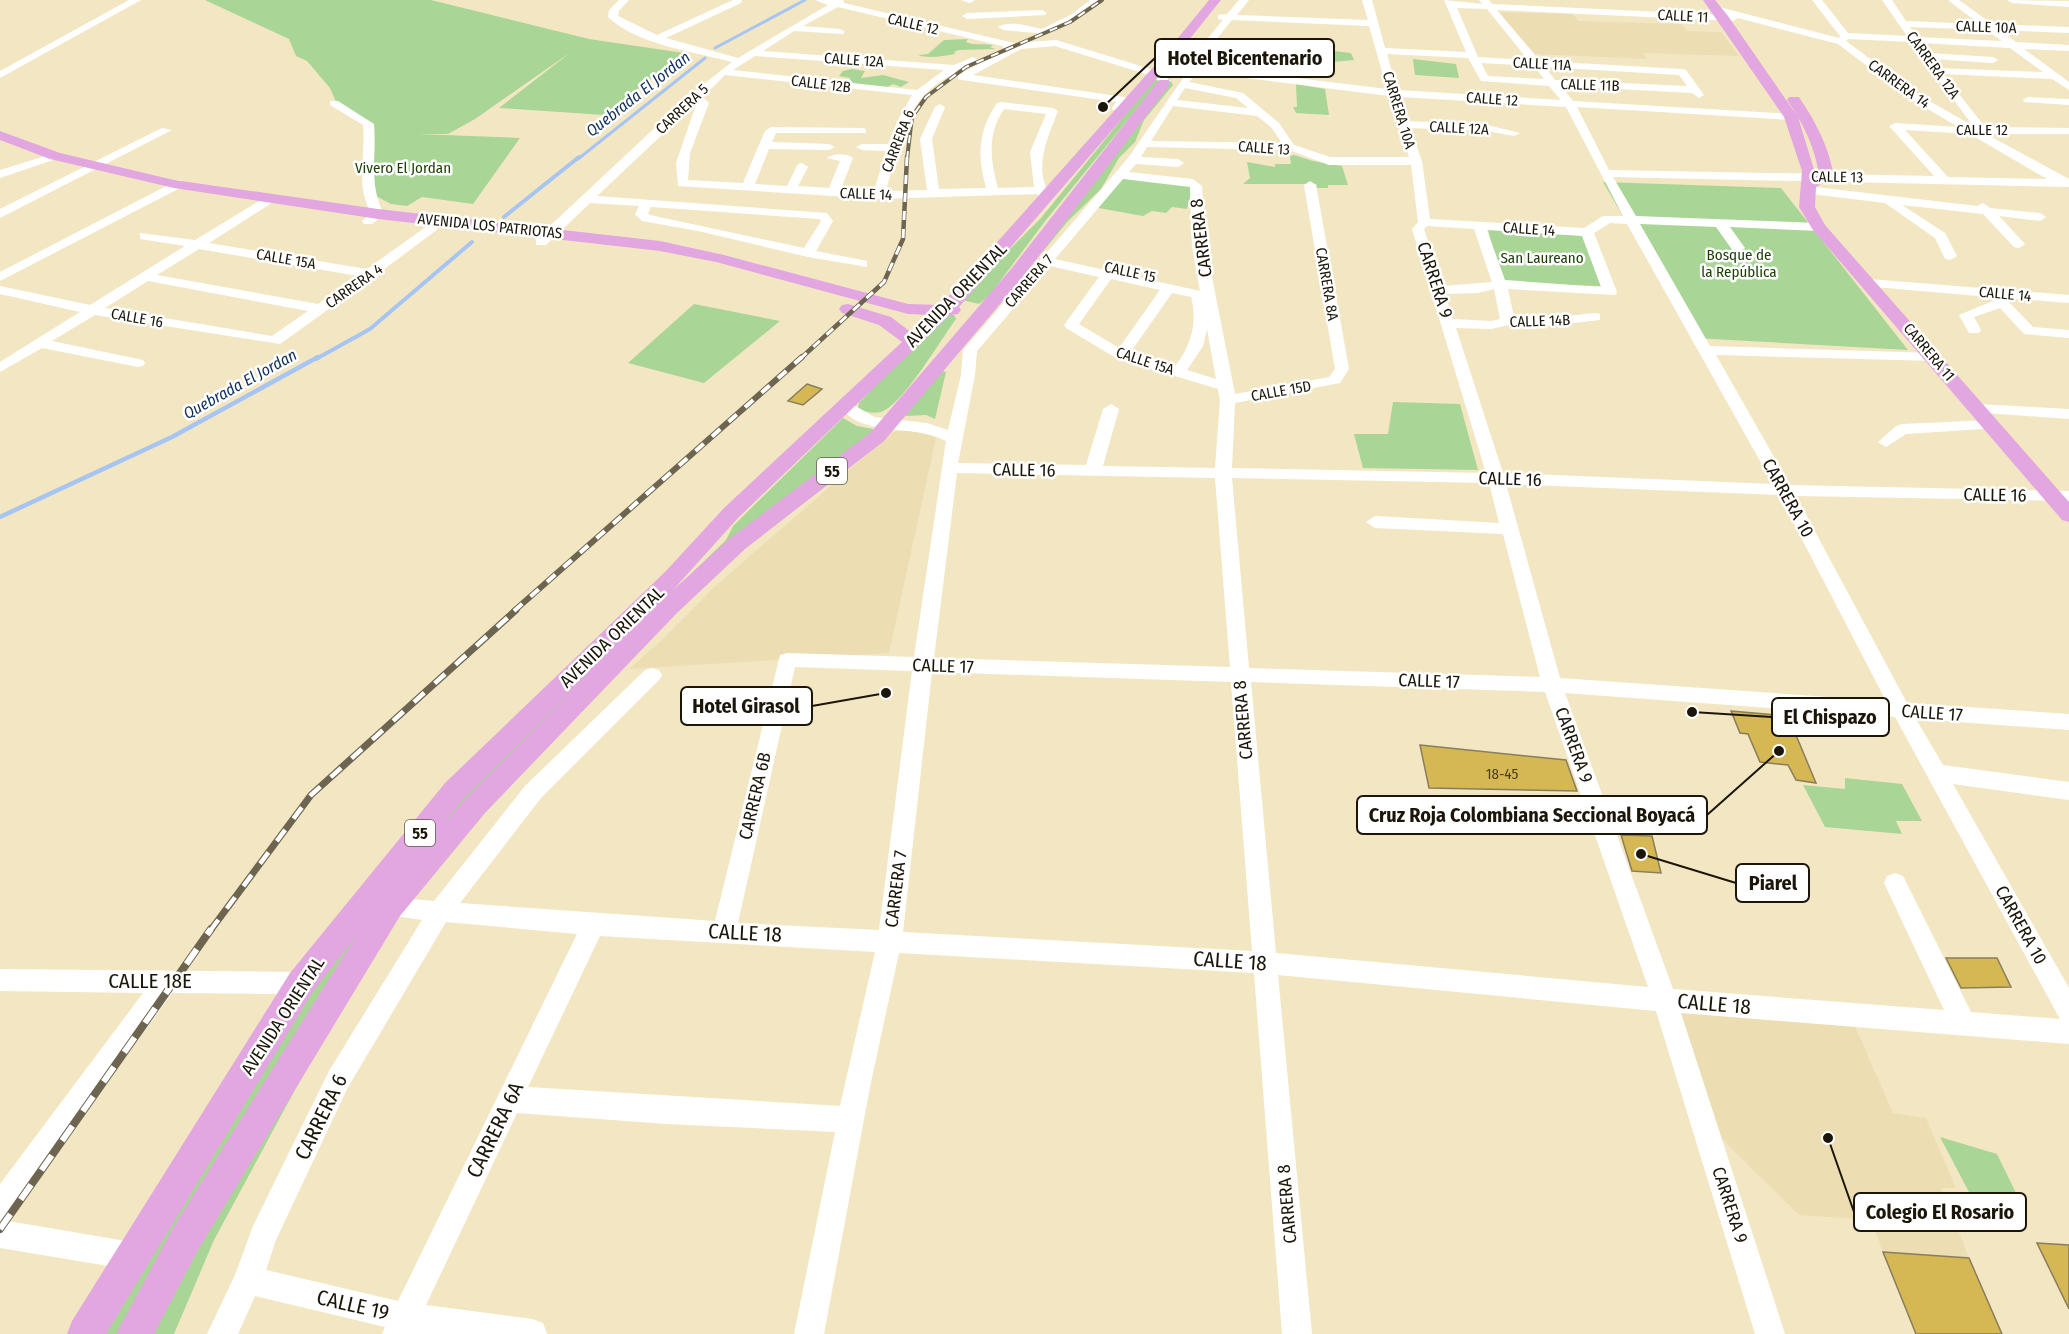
<svg xmlns="http://www.w3.org/2000/svg" width="2069" height="1334" viewBox="0 0 2069 1334" font-family="'Fira Sans Condensed',sans-serif">
<style>
.built{fill:#ecdeb2}
.green{fill:#a9d596}
.lines{fill:none;stroke-linecap:round;stroke-linejoin:round}
.stream-far2{stroke:#a6c5f3;stroke-width:3}
.stream-far1{stroke:#a6c5f3;stroke-width:4}
.stream{stroke:#a6c5f3;stroke-width:4.5}
.building{fill:#d5b754;stroke:#897e5c;stroke-width:1.5}
.minor{fill:#fff;fill-rule:evenodd}
.major{fill:#e2a7e0;fill-rule:evenodd}
.rail-far4-casing{stroke:#6d6550;stroke-width:4}
.rail-far3-casing{stroke:#6d6550;stroke-width:4.5}
.rail-far2-casing{stroke:#6d6550;stroke-width:6}
.rail-far1-casing{stroke:#6d6550;stroke-width:7}
.rail-casing{stroke:#6d6550;stroke-width:8}
.rail-far4{stroke:#fff;stroke-width:2;stroke-dasharray:8;stroke-linecap:butt}
.rail-far3{stroke:#fff;stroke-width:3;stroke-dasharray:9;stroke-linecap:butt}
.rail-far2{stroke:#fff;stroke-width:4;stroke-dasharray:11;stroke-linecap:butt}
.rail-far1{stroke:#fff;stroke-width:4.5;stroke-dasharray:14;stroke-linecap:butt}
.rail{stroke:#fff;stroke-width:6;stroke-dasharray:18;stroke-linecap:butt}
.labels{text-anchor:middle;dominant-baseline:central;stroke-width:5;stroke-linejoin:round;paint-order:stroke}
.far-street-label{font-size:15px;fill:#1b1609;stroke:#fff}
.far-park-label{font-size:15px;fill:#1d4008;stroke:#fff}
.number-label{font-size:15px;fill:#4a3e1c}
.far-water-label{font-size:16px;font-style:italic;fill:#0e2e5d;stroke:#fff}
.shield{fill:#fff;stroke:#5f5c53;stroke-width:1.5}
.shield-label{font-size:16px;font-weight:bold;fill:#1b1609}
.street-label{font-size:18px;fill:#1b1609;stroke:#fff}
.near-street-label{font-size:21px;fill:#1b1609;stroke:#fff}
.leader{fill:none;stroke:#1b1609;stroke-width:2}
.callout-dot{fill:#1b1609;stroke:#fff;stroke-width:2}
.callout{fill:#fff;stroke:#1b1609;stroke-width:2}
.callout-label{font-size:20px;text-anchor:middle;font-weight:bold;fill:#1b1609}
</style>
<rect width="100%" height="100%" fill="#f3e7c3"/>
<path class="built" d="M1496,12L1573,14L1578,21L1681,24L1687,31L1721,32L1739,56L1643,53L1647,59L1535,54Z
M919,428L936,438L889,653L629,669L663,639L713,588L893,432Z
M1674,1009L1854,1024L1893,1113L1926,1118L1956,1188H1941L1969,1258L1883,1252L1871,1220L1799,1215L1711,1128Z"/>
<path class="green" d="M205,0H431L589,39L684,53L604,115L499,108L571,52L475,119L448,134H417L520,138L473,204L422,197L407,206L391,204L376,196L363,119L338,106L330,88L307,61L296,56L289,39Z
M968,39L966,42C974,46 984,43 993,45L990,47L995,49L959,50L954,52L955,54C943,56 929,59 918,55L928,54L944,40Z
M1315,49L1351,53L1354,60L1333,62L1334,72L1295,69L1298,59L1311,60Z
M1413,59L1456,64L1459,78L1415,75Z
M852,69L865,71L861,78L883,75L909,82L901,87L893,84L886,88L850,84V78L839,76L843,71Z
M1156,77L1160,78L1157,84L1046,220L989,296L979,304L962,300L964,295L1041,218Z
M1169,78L1173,85L1144,120L1135,142L1119,158L1101,189L1068,221L1040,255L1094,176Z
M1296,84L1325,89L1329,115L1296,113L1293,107H1297Z
M1294,155L1313,161L1342,166L1348,185H1328V188H1317L1316,184H1243L1250,178L1247,162L1275,167V164H1291L1290,156Z
M1120,176L1194,183L1187,209L1172,207L1166,213L1152,211L1143,216L1093,207Z
M1603,182L1781,188L1908,350L1694,338Z
M1488,229L1583,234L1602,286L1500,284Z
M694,304L780,321L704,383L628,363Z
M949,313L954,315L956,319C941,339 903,405 881,412C873,414 865,412 858,408L859,403L905,354Z
M942,371L946,372L935,419L926,415L905,416Z
M1393,402L1460,404L1478,470L1363,468L1354,434H1388Z
M843,418L857,426L873,429V432L693,572L726,540L733,526Z
M672,594L477,791L120,1334H100L287,1024L469,787Z
M1845,778L1902,784L1922,821H1896L1902,834L1825,827L1803,785L1845,789Z
M330,1025L214,1240L174,1334H144Z
M1940,1137L1997,1154L2016,1193L1969,1192Z"/>
<g class="lines">
<path class="stream-far2" d="M715,48L805,0
M578,159L705,58"/>
<path class="stream-far1" d="M504,217L579,157
M316,359L370,329L472,242"/>
<path class="stream" d="M0,517L172,437L318,357"/>
</g>
<path class="building" d="M807,384L822,389L803,405L788,401Z
M1731,711L1788,716L1816,783L1796,780L1788,765L1760,762L1748,734L1740,733Z
M1420,745L1566,760L1577,791L1429,788Z
M1621,835L1652,836L1661,873L1632,871Z
M1946,958H1997L2011,987L1961,988Z
M2037,1243L2069,1245V1309Z
M1883,1252L1969,1258L2002,1334H1916Z"/>
<g class="lines">
<path class="minor" d="M129,0H141L0,78V71Z
M619,0H629L619,11L618,16L657,35L733,0H742L741,3L666,38L738,58L828,5L815,0H843L844,3L1014,43L1056,40L1157,71L1171,81L1162,83L1149,75L1055,46L1021,49L973,75L1124,97L1129,100L1124,107L1125,111L1113,110L1112,108L1116,102L962,80L958,79V75L1005,50L1002,46L838,7L803,26L840,29L845,32L843,34L794,31L763,51L954,65L973,57L978,60C966,71 947,75 934,86C903,110 896,156 886,191L927,190L920,139L935,107L940,104L945,107L932,139L939,189L986,188C977,155 978,131 997,103L1001,102L1053,108L1058,111C1047,139 1032,170 1052,198L1050,201H1042L1037,194L879,199L678,186L676,163L697,102L597,196L827,213L833,221L816,251L867,261V267L808,257L698,231L642,221L635,214L639,206L590,203L546,245H536V239L691,94L732,62C695,52 635,44 608,17L609,10ZM755,56L944,70L917,90L733,70ZM725,75L912,95L899,118L888,144H862L856,147L862,150L886,151L874,191L841,189L853,158C847,153 833,153 827,158L840,161L829,188L798,186L808,167L802,163L798,164L787,186L755,184L769,149L829,150L835,147L829,144L772,142L776,133H866V129L862,128L771,127L765,131L743,183L688,180L690,153L709,103L703,97ZM1004,109L1046,114L1030,152L1034,187L998,188C990,160 987,134 1004,109ZM651,207L819,219L821,221L804,248L650,215L648,213Z
M961,0H975L970,3Z
M1090,0H1101L1078,18L1046,34L1003,30L998,27C1009,20 1030,26 1042,29L1072,14Z
M1239,0H1249L1237,15L1368,20L1362,0H1372L1385,48L1466,52L1444,0L1482,4L1479,0H1489L1492,4L1727,15L1716,12V8L1719,7L1839,38L1840,36L1812,0H1822L1848,33L1907,36L1882,0H1892L1906,21L1979,24L1948,0H1959L1992,24L2069,27V33L2000,30L2016,42L2069,45V51L2024,49L2069,82V90L2052,79L1943,74L1985,127L2069,128V134H1986L2069,179V187L1613,177L1636,216L1819,223L1825,227L1819,231L1730,227L1745,248L1738,252L1733,251L1716,227L1640,224L1710,346L1934,353L1941,357L1934,361L1716,355L1790,485L2069,491V501L1796,496L1907,703L2069,714V730L1916,719L1943,765L2069,782V800L1953,784L2069,988V1044L1681,1013L1785,1334H1755L1656,1011L1278,975L1312,1334H1282L1254,973L899,953L871,1082L824,1334H794L835,1132L667,1124L517,1113L426,1305L532,1319L543,1323L547,1334H382L385,1327L255,1296L238,1334H207L235,1275L253,1226L329,1071L422,920L382,914L378,907L382,900L390,897L434,901L525,786L645,670L652,668L659,670L662,675L659,680L541,798L460,903L715,921L780,655L787,653L914,657L946,441C913,423 864,439 839,406L847,401L874,417L927,423L948,430L961,375L963,350L1128,158L1190,68L1193,56L1223,20L1218,19V15L1227,14ZM1457,8L1487,9L1528,60L1478,57ZM1497,10L1733,21L1738,18L1838,44L1911,99L1958,127L1895,123L1889,126L1934,176L1609,170L1577,107L1791,120L1797,117L1791,114L1573,101L1561,86L1692,93L1699,98L1704,95L1686,70L1682,69L1540,61ZM1232,20L1369,26L1387,89L1296,78L1301,43L1296,40L1291,43L1286,77L1201,67L1203,56ZM1910,27L1987,30L2002,41L1917,37ZM1848,39L1911,42L1973,126L1919,95L1846,41ZM1921,43L2010,48L2043,72L1938,68L1932,59L1993,63L1998,60L1993,57L1928,53ZM1387,54L1468,58L1481,81L1549,86L1561,100L1397,90ZM1481,63L1534,66L1544,79L1488,76ZM1545,67L1679,75L1687,86L1555,80ZM1198,72L1389,96L1409,157H1330L1294,145L1279,123L1243,93L1189,82ZM1185,88L1236,98L1248,108L1177,100ZM1400,97L1566,107L1623,216H1603L1584,228L1430,219L1422,161L1410,128L1487,131L1514,136L1520,133L1487,125L1408,121ZM1173,106L1257,116L1271,127L1282,143L1151,141ZM1905,130L1970,134L2047,179L1948,177ZM1147,147L1289,150L1329,165H1411L1418,222L1412,229L1486,473L1232,468L1235,403L1340,383L1349,369L1316,185L1310,181L1304,185L1335,369L1329,377L1235,394L1206,247L1202,186L1193,179L1129,172L1136,164L1178,167L1184,163L1178,159L1141,157ZM1123,179L1190,187L1192,247L1200,291L1055,259ZM1610,223L1627,224L1773,484L1503,473L1456,328L1491,329L1508,325L1539,327L1600,320V314L1595,313L1539,319L1514,317L1508,289L1615,295L1617,292L1594,233ZM1427,226L1474,229L1492,282L1443,286L1424,229ZM1487,230L1582,236L1601,287L1505,280ZM1050,266L1099,277L1064,325L1066,328L1116,358L1218,389L1220,400L1215,468L1103,466L1119,409L1111,404L1103,409L1086,465L958,463L975,375L977,351ZM1111,279L1160,290L1119,348L1079,324ZM1494,289L1500,319L1491,321L1453,319L1445,294L1478,293ZM1172,293L1191,297C1198,322 1191,346 1175,366L1130,353ZM1207,329L1216,379L1187,370L1203,346ZM957,473L1215,478L1230,667L934,658ZM1232,478L1489,483L1499,523L1375,516L1366,522L1375,528L1503,534L1540,677L1249,668ZM1506,484L1779,495L1886,701L1560,678ZM795,667L912,671L879,930L738,923ZM932,672L1231,682L1252,951L903,932ZM1251,682L1545,692L1648,987L1276,953ZM1565,693L1895,717L2060,1019L1971,1012L1903,876L1895,873L1887,876L1884,883L1944,1010L1673,989ZM446,922L577,934L398,1301L266,1270L276,1240L347,1089ZM600,936L875,952L840,1106L528,1087Z
M2007,0L2069,1V7L2012,3Z
M1042,10L1047,13L1045,15L967,19L962,16L967,13Z
M2028,97L2069,99V105L2024,102L2023,100Z
M330,101H338L374,124C377,156 368,184 384,214L372,224H364L362,221L371,213C355,184 366,157 363,125L330,105Z
M162,128L172,130L0,218V209Z
M55,153L59,154V158L0,178V170Z
M178,180L182,181V187L0,281V272Z
M1807,186L1977,206L1983,203L1990,208L2040,213L2046,217L2040,221L1999,216L2025,244L2019,248L2014,247L1983,214L1902,205L1945,233L1957,256L1950,260L1945,259L1935,238L1885,203L1803,193V187Z
M271,194L275,195V201L209,243L367,269L427,226L432,225L438,229L379,273L378,277L372,278L280,344L95,315L52,341L143,360L145,363L143,366L138,367L42,348L0,372V362L80,312L0,294V286L90,305L185,246L140,239V233L195,240ZM199,249L358,276L318,304L157,275ZM148,281L308,311L272,336L105,308Z
M1869,279L2069,295V303L2005,298L2033,327L2069,330V338L2024,334L2000,308L1974,317L1981,330L1979,333H1969L1959,315L1993,301L1989,297L1864,286V280Z
M1977,404L2069,409V419L1972,412L1969,409Z
M1991,420L1999,425L1997,428L1906,434L1886,447L1878,442L1896,426L1902,424Z
M0,969L301,972L310,975L313,983L310,991L301,994L172,993L10,1217L2,1220L132,1242L142,1246L146,1256L142,1266L132,1270L0,1248V1184L143,993L0,991Z"/>
<path class="major" d="M1209,0H1221L1172,61L959,307L961,310L958,314L950,315L738,518L673,590L729,539L870,433L1011,269L1159,80H1169V86L1023,277L884,441L745,549L677,613L485,813L400,916L198,1250L154,1334H116L174,1226L356,936L312,993L106,1334H67L72,1321L290,973L445,783L665,572L724,508L902,342L879,325L842,313L839,309L842,305L848,304L891,317L912,333L931,315L908,314L716,262L660,251L378,219L174,188L50,159L0,140V131L60,153L174,180L378,209L660,241L724,255L908,304L941,305L1164,55ZM594,669L467,797L442,825L463,799Z
M1703,0H1715L1728,16L1798,117L1816,176L1819,175C1815,147 1803,123 1787,100L1789,97H1799C1816,122 1829,147 1834,177L1816,187L1815,207L1825,225L2069,502V522L2062,520L1813,230L1799,207L1802,171L1784,117Z"/>
<defs>
<path id="rail-far4" d="M907,159L912,117L926,97L966,67L1070,22L1102,0"/>
<path id="rail-far3" d="M800,359L884,282L903,239L907,157"/>
<path id="rail-far2" d="M514,611L802,357"/>
<path id="rail-far1" d="M210,931L311,795L516,610"/>
<path id="rail" d="M0,1229L211,929"/>
</defs>
<use href="#rail-far4" class="rail-far4-casing"/>
<use href="#rail-far3" class="rail-far3-casing"/>
<use href="#rail-far2" class="rail-far2-casing"/>
<use href="#rail-far1" class="rail-far1-casing"/>
<use href="#rail" class="rail-casing"/>
<use href="#rail-far4" class="rail-far4"/>
<use href="#rail-far3" class="rail-far3"/>
<use href="#rail-far2" class="rail-far2"/>
<use href="#rail-far1" class="rail-far1"/>
<use href="#rail" class="rail"/>
</g>
<g class="labels">
<g class="far-street-label">
<text transform="translate(1683 16) rotate(3)">CALLE 11</text>
<text transform="translate(913 24) rotate(13)">CALLE 12</text>
<text transform="translate(1986 27) rotate(2)">CALLE 10A</text>
<text transform="translate(854 60) rotate(4)">CALLE 12A</text>
<text transform="translate(1542 64) rotate(3)">CALLE 11A</text>
<text transform="translate(1933 65) rotate(54)">CARRERA 12A</text>
<text transform="translate(821 84) rotate(7)">CALLE 12B</text>
<text transform="translate(1899 84) rotate(36)">CARRERA 14</text>
<text transform="translate(1590 85) rotate(2)">CALLE 11B</text>
<text transform="translate(1492 99) rotate(4)">CALLE 12</text>
<text transform="translate(682 109) rotate(-43)">CARRERA 5</text>
<text transform="translate(1399 110) rotate(73)">CARRERA 10A</text>
<text transform="translate(1459 128) rotate(3)">CALLE 12A</text>
<text x="1982" y="130">CALLE 12</text>
<text transform="translate(898 141) rotate(-69)">CARRERA 6</text>
<text transform="translate(1264 148) rotate(4)">CALLE 13</text>
<text transform="translate(1837 177) rotate(1)">CALLE 13</text>
<text transform="translate(866 194) rotate(2)">CALLE 14</text>
<text transform="translate(490 226) rotate(6)">AVENIDA LOS PATRIOTAS</text>
<text transform="translate(1529 229) rotate(4)">CALLE 14</text>
<text transform="translate(286 259) rotate(10)">CALLE 15A</text>
<text transform="translate(1130 272) rotate(12)">CALLE 15</text>
<text transform="translate(1029 281) rotate(-49)">CARRERA 7</text>
<text transform="translate(1327 284) rotate(80)">CARRERA 8A</text>
<text transform="translate(354 286) rotate(-35)">CARRERA 4</text>
<text transform="translate(2005 294) rotate(5)">CALLE 14</text>
<text transform="translate(137 318) rotate(10)">CALLE 16</text>
<text transform="translate(1540 321) rotate(-2)">CALLE 14B</text>
<text transform="translate(1929 352) rotate(50)">CARRERA 11</text>
<text transform="translate(1145 361) rotate(18)">CALLE 15A</text>
<text transform="translate(1281 391) rotate(-10)">CALLE 15D</text>
</g>
<g class="far-park-label">
<text x="403" y="168">Vivero El Jordan</text>
<text x="1739" y="255">Bosque de<tspan x="1739" dy="17">la República</tspan></text>
<text x="1542" y="258">San Laureano</text>
</g>
<g class="number-label">
<text x="1502" y="774">18-45</text>
</g>
<g class="far-water-label">
<text transform="translate(638 94) rotate(-38)">Quebrada El Jordan</text>
<text transform="translate(240 384) rotate(-29)">Quebrada El Jordan</text>
</g>
<g class="shield">
<rect x="817" y="458" width="30" height="26" rx="4.5"/>
<rect x="405" y="820" width="30" height="26" rx="4.5"/>
</g>
<g class="shield-label">
<text x="832" y="471">55</text>
<text x="420" y="833">55</text>
</g>
<g class="street-label">
<text transform="translate(1201 238) rotate(-97)">CARRERA 8</text>
<text transform="translate(1435 280) rotate(72)">CARRERA 9</text>
<text transform="translate(956 295) rotate(-46)">AVENIDA ORIENTAL</text>
<text transform="translate(1024 470) rotate(1)">CALLE 16</text>
<text transform="translate(1510 479) rotate(2)">CALLE 16</text>
<text transform="translate(1995 495) rotate(1)">CALLE 16</text>
<text transform="translate(1788 498) rotate(61)">CARRERA 10</text>
<text transform="translate(612 637) rotate(-44)">AVENIDA ORIENTAL</text>
<text transform="translate(943 666) rotate(2)">CALLE 17</text>
<text transform="translate(1429 681) rotate(2)">CALLE 17</text>
<text transform="translate(1932 713) rotate(4)">CALLE 17</text>
<text transform="translate(1243 720) rotate(-95)">CARRERA 8</text>
<text transform="translate(1574 745) rotate(70)">CARRERA 9</text>
<text transform="translate(755 796) rotate(-77)">CARRERA 6B</text>
<text transform="translate(896 889) rotate(-83)">CARRERA 7</text>
<text transform="translate(2021 925) rotate(61)">CARRERA 10</text>
<text transform="translate(283 1016) rotate(-57)">AVENIDA ORIENTAL</text>
<text transform="translate(1287 1204) rotate(-95)">CARRERA 8</text>
<text transform="translate(1730 1205) rotate(72)">CARRERA 9</text>
</g>
<g class="near-street-label">
<text transform="translate(745 933) rotate(3)">CALLE 18</text>
<text transform="translate(1230 961) rotate(4)">CALLE 18</text>
<text x="150" y="981">CALLE 18E</text>
<text transform="translate(1714 1004) rotate(5)">CALLE 18</text>
<text transform="translate(321 1117) rotate(-64)">CARRERA 6</text>
<text transform="translate(495 1130) rotate(-64)">CARRERA 6A</text>
<text transform="translate(353 1305) rotate(13)">CALLE 19</text>
</g>
</g>
<path class="leader" d="M1103 107L1155 58M886 693L812 706M1692 712L1772 717M1779 751L1707 815M1641 854L1736 883M1828 1138L1854 1212"/>
<g class="callout-dot">
<circle cx="1103" cy="107" r="6"/>
<circle cx="886" cy="693" r="6"/>
<circle cx="1692" cy="712" r="6"/>
<circle cx="1779" cy="751" r="6"/>
<circle cx="1641" cy="854" r="6"/>
<circle cx="1828" cy="1138" r="6"/>
</g>
<g class="callout">
<rect x="1155" y="39" width="179" height="38" rx="6"/>
<rect x="681" y="687" width="131" height="38" rx="6"/>
<rect x="1772" y="698" width="117" height="38" rx="6"/>
<rect x="1357" y="796" width="350" height="38" rx="6"/>
<rect x="1736" y="864" width="73" height="38" rx="6"/>
<rect x="1854" y="1193" width="172" height="38" rx="6"/>
</g>
<g class="callout-label">
<text x="1245" y="65">Hotel Bicentenario</text>
<text x="746" y="713">Hotel Girasol</text>
<text x="1830" y="724">El Chispazo</text>
<text x="1532" y="822">Cruz Roja Colombiana Seccional Boyacá</text>
<text x="1773" y="890">Piarel</text>
<text x="1940" y="1219">Colegio El Rosario</text>
</g>
</svg>
